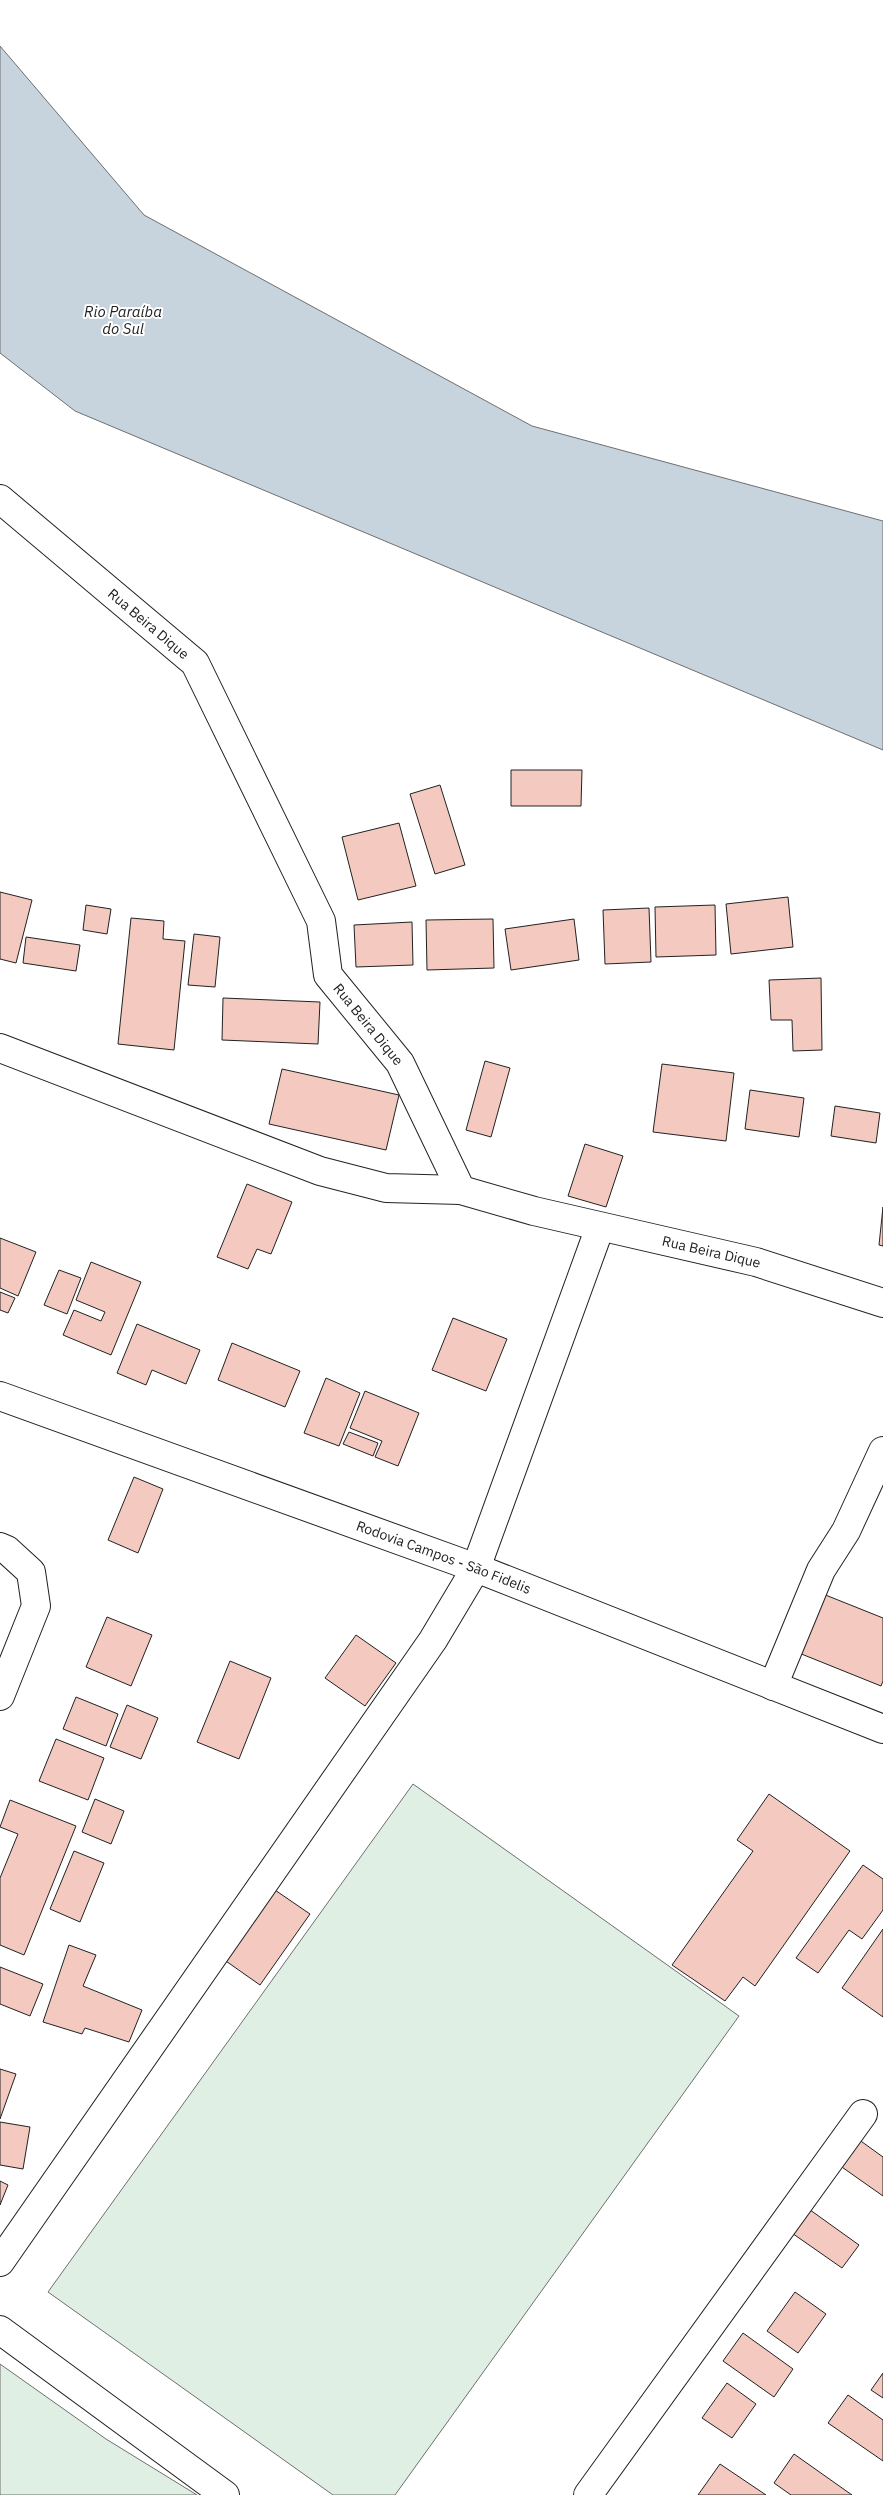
<svg xmlns="http://www.w3.org/2000/svg" width="883" height="2495" viewBox="0 0 883 2495" font-family="'IBM Plex Sans',sans-serif">
<style>
.green{fill:#e0efe3;stroke:#6f6f6f}
.water{fill:#c7d3dd;stroke:#6f6f6f}
.building{fill:#f3c9c0;stroke:#222}
.lines{fill:none;stroke-linecap:round;stroke-linejoin:round}
.minor-casing{stroke:#222;stroke-width:30}
.major-casing{stroke:#222;stroke-width:30}
.minor{stroke:#fff;stroke-width:28}
.major{stroke:#fff;stroke-width:28}
.labels{text-anchor:middle;dominant-baseline:central;stroke-width:4;stroke-linejoin:round;paint-order:stroke}
.street-label{font-size:14px;fill:#222;stroke:#fff}
.water-label{font-size:15px;font-style:italic;fill:#222;stroke:#fff}
</style>
<rect width="100%" height="100%" fill="#fff"/>
<path class="green" d="M413,1784L739,2016L395,2495H333L48,2292Z
M0,2364L106,2439L197,2495H0Z"/>
<path class="water" d="M0,46L144,215L532,426L883,521V750L75,411L0,353Z"/>
<path class="building" d="M511,770H582L581,806H511Z
M440,785L465,865L435,874L410,794Z
M399,823L416,886L358,900L342,837Z
M0,892L32,900L16,963L0,959Z
M788,897L793,947L731,954L726,904Z
M86,905L111,909L107,934L83,930Z
M715,905L716,955L656,957L655,907Z
M649,908L651,962L605,964L603,910Z
M131,918L164,921L163,939L185,941L174,1050L118,1044Z
M493,919L494,968L427,970L426,920Z
M574,919L579,960L511,970L505,929Z
M412,922L413,965L356,967L354,925Z
M194,934L220,937L215,987L188,985Z
M26,937L80,945L76,971L23,963Z
M821,978L822,1050L793,1051L792,1020H771L769,980Z
M223,998L320,1002L318,1044L222,1040Z
M485,1061L510,1068L491,1137L466,1130Z
M662,1064L734,1073L726,1141L653,1132Z
M282,1069L399,1095L386,1150L269,1124Z
M750,1090L804,1098L799,1137L745,1129Z
M835,1106L880,1113L876,1143L831,1136Z
M585,1144L623,1156L606,1207L568,1196Z
M247,1184L292,1202L271,1254L257,1249L248,1269L217,1257Z
M883,1207V1246L879,1245Z
M0,1238L36,1252L18,1296L0,1288Z
M91,1262L141,1282L111,1355L63,1335L74,1310L101,1321L105,1312L76,1300Z
M59,1270L81,1278L67,1314L44,1305Z
M0,1292L15,1298L8,1313L0,1310Z
M453,1318L507,1339L486,1391L432,1370Z
M137,1324L200,1350L186,1384L152,1370L146,1385L117,1373Z
M232,1343L300,1371L285,1407L218,1380Z
M326,1378L360,1393L339,1446L304,1433Z
M365,1391L419,1413L398,1466L375,1457L382,1441L350,1428Z
M349,1432L378,1443L373,1456L343,1444Z
M134,1477L163,1489L138,1553L108,1540Z
M818,1592L883,1618V1681L881,1686L794,1651Z
M107,1617L152,1635L131,1686L86,1667Z
M356,1635L396,1663L365,1706L325,1678Z
M230,1661L271,1678L239,1759L197,1742Z
M76,1697L118,1714L106,1746L63,1729Z
M127,1705L158,1718L141,1759L110,1747Z
M56,1739L104,1758L88,1800L39,1781Z
M769,1794L850,1851L755,1986L743,1977L725,2001L672,1965L753,1851L737,1840Z
M95,1799L124,1811L111,1844L82,1832Z
M10,1800L76,1826L24,1955L0,1945V1878L18,1834L0,1827Z
M74,1851L104,1863L80,1922L50,1909Z
M863,1865L883,1879V1910L862,1939L849,1930L818,1973L796,1958Z
M272,1888L310,1914L260,1985L223,1959Z
M883,1929V2017L842,1988Z
M69,1945L96,1955L83,1986L142,2010L129,2042L85,2028L82,2034L43,2022Z
M0,1967L43,1984L30,2016L0,2004Z
M0,2069L16,2074L0,2119Z
M0,2122L30,2127L23,2169L0,2165Z
M858,2139L883,2157V2196L839,2165Z
M0,2181L8,2185L0,2205Z
M806,2207L859,2245L842,2268L789,2231Z
M795,2292L826,2314L798,2353L767,2331Z
M743,2333L793,2369L774,2397L723,2361Z
M883,2373V2398L871,2390Z
M727,2383L756,2404L732,2438L702,2418Z
M848,2395L883,2420V2461L828,2423Z
M794,2454L852,2495H791L774,2483Z
M720,2464L766,2495H698Z"/>
<g class="lines">
<defs>
<g id="minor">
<path id="s1" d="M0,499L195,663L321,921L328,975L400,1063L461,1190L534,1211L756,1262L883,1303"/>
<path d="M0,1048L320,1171L386,1188L461,1190"/>
<path d="M0,1547L7,1550L31,1572L36,1606L0,1696"/>
<path d="M773,1686L821,1570L846,1531L883,1451"/>
<path d="M0,2262L433,1640L476,1568L600,1227"/>
<path d="M0,2330L225,2495"/>
<path d="M588,2495L863,2114"/>
</g>
<g id="major">
<path id="s2" d="M0,1396L476,1568L883,1729"/>
</g>
</defs>
<use href="#minor" class="minor-casing"/>
<use href="#major" class="major-casing"/>
<use href="#minor" class="minor"/>
<use href="#major" class="major"/>
</g>
<g class="labels">
<g class="street-label">
<text stroke="none"><textPath href="#s1" startOffset="194">Rua Beira Dique</textPath></text>
<text stroke="none"><textPath href="#s1" startOffset="660">Rua Beira Dique</textPath></text>
<text stroke="none"><textPath href="#s1" startOffset="1109">Rua Beira Dique</textPath></text>
<text stroke="none"><textPath href="#s2" startOffset="472">Rodovia Campos - São Fidelis</textPath></text>
</g>
<g class="water-label">
<text x="123" y="311">Rio Paraíba<tspan x="123" dy="17">do Sul</tspan></text>
</g>
</g>
</svg>
